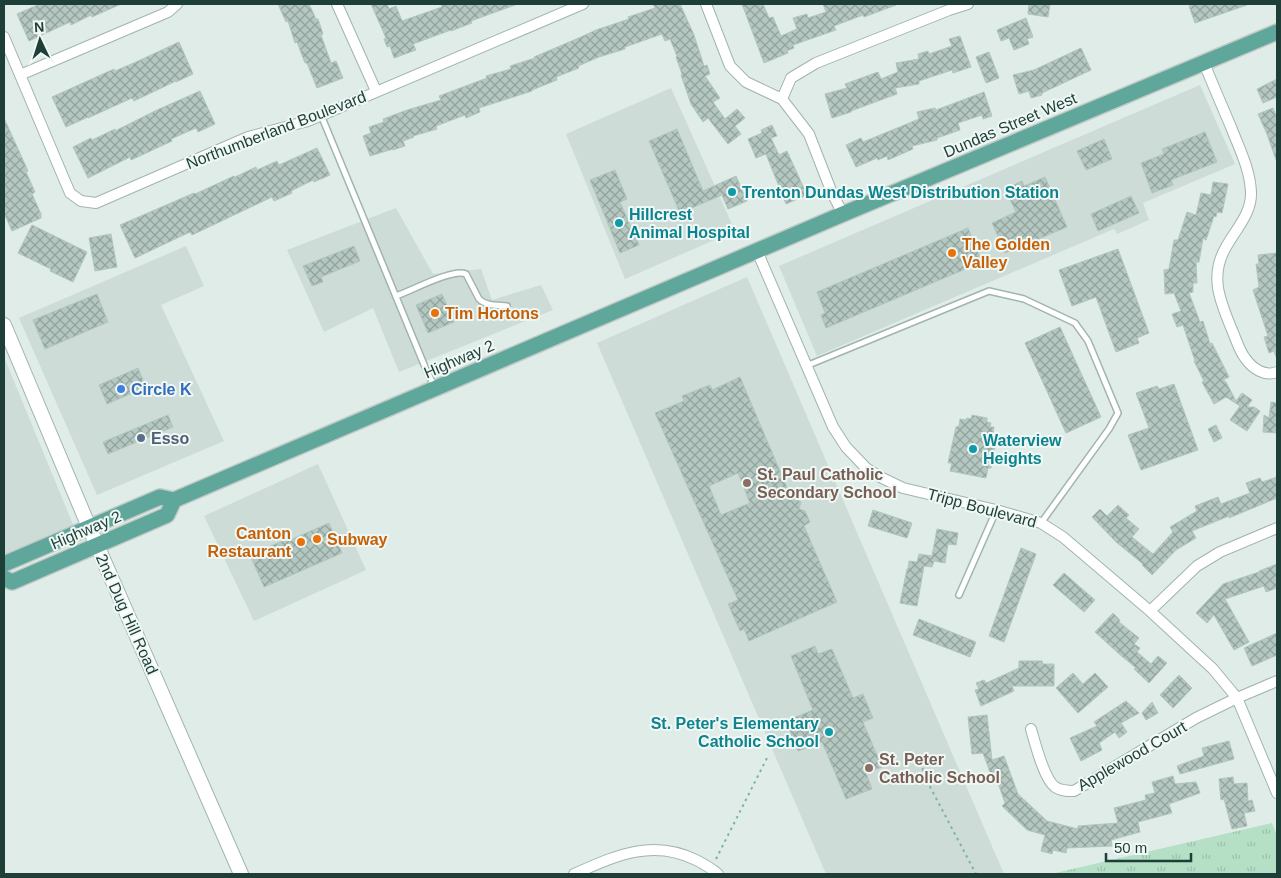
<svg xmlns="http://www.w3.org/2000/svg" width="1281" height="878" viewBox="0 0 1281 878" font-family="Helvetica,sans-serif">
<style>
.built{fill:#cddcd7}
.park{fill:url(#park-tufts)}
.building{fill:url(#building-cross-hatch);stroke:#b1c6bf;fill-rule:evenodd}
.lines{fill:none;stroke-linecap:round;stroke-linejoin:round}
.service-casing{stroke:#a1b4af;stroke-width:8}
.minor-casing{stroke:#a1b4af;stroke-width:12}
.tertiary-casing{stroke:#a1b4af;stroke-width:16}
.primary-casing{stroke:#c0c9c7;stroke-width:18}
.path{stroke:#7cb3a7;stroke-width:2;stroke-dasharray:2.5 4;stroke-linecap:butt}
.service{stroke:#fff;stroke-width:5}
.minor{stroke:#fff;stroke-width:10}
.tertiary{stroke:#fff;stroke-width:14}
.primary{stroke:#5fa69b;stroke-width:15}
.culture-dot{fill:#0f9aa8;stroke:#f0f8f5;stroke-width:2}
.food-dot{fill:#e8710a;stroke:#f0f8f5;stroke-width:2}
.shop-dot{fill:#3f7fe0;stroke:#f0f8f5;stroke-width:2}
.service-dot{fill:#5c6f8a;stroke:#f0f8f5;stroke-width:2}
.education-dot{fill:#8d6e63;stroke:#f0f8f5;stroke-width:2}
.labels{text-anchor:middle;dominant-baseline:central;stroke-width:4;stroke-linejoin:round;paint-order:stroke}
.street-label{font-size:16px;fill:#1e3e38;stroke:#f0f8f5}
.culture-label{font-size:16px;font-weight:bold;fill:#0d838f;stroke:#f0f8f5;text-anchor:start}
.food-label{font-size:16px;font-weight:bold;fill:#c56008;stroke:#f0f8f5;text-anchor:start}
.shop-label{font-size:16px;font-weight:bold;fill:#366cbe;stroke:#f0f8f5;text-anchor:start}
.service-label{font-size:16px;font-weight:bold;fill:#4e5e75;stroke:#f0f8f5;text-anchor:start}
.education-label{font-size:16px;font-weight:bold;fill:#785e54;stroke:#f0f8f5;text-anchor:start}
</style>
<defs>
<pattern id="park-tufts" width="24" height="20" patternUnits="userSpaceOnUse" patternTransform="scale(1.25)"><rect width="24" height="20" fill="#b5e0c5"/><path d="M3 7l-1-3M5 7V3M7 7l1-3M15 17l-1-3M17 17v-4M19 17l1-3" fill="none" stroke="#9bc1aa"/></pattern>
<pattern id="building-cross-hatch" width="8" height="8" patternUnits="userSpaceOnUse" patternTransform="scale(1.25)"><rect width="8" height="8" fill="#b4c7c1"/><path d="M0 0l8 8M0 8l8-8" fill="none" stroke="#92a39e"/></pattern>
</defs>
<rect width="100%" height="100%" fill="#dfece7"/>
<path class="built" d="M1200,85L1235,164L1143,203L1149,220L1117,234L1114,229L817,356L779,266Z
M671,88L735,231L625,279L566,134Z
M396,208L433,274L481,269L492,300L541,285L553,310L399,372L373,308L324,332L287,250Z
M186,246L204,286L161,305L224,441L97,495L19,318Z
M747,277L1004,874H826L597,343Z
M4,357L74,527L4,556Z
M318,464L366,570L254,621L204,516Z"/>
<path class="park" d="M1272,823L1277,836V874H1051Z"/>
<path class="building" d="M40,4H121L92,17L91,15L71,25L70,22L29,41L17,14Z
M278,4H309L316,19H318L323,34L321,35L331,63L336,61L343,78L317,88L307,63H305L297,42L295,43L288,21L286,22Z
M371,4H387L389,9L396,6L402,21L442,7L441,4H515V5L471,21L472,23L451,31V30L413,44L416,50L394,58L390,46L387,47L384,39L386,38Z
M653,4H680L694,35L704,66L707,65L710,74L705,76L720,98L713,102L725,119L737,109L745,118L735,126L741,134L728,144L708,118L703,122L691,104L681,75L682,74L676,57L677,56L670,39L665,41L662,34L625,47V49L599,57L578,66L579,68L556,77L557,80L532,90V91L479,108L480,112L466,118L465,115L436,126L437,129L413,136L414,137L403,141L405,146L393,150V149L370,156L363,136L371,133L369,127L384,122L383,119L407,110L441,100L439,96L487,78L486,76L511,69L510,66L535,58L534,57L581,37L596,30L629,19L628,17L655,8Z
M742,4H763L769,18L773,17L781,36L797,29L793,18L807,14L808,18L826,12L823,4L896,5L864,17L863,15L834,26L836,30L793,45L794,48L787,51L788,53L764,63Z
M1029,4H1050L1048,17L1028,14Z
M1196,4H1247V5L1195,23L1189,6Z
M1026,18L1033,37L1027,39L1029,44L1014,50L1009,38L1001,41L997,30Z
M960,36L971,67L953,73L952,70L919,81V84L895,88L897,94L851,111V112L832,118L825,94L847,88L845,84L878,72L881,79L898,72L896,63L919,59L918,54L928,51L929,54L952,46L949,39Z
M179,42L193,74L176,82V81L134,101L132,98L88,118V117L66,127L52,97L114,69L115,71L136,62Z
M1081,48L1091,70L1042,93V95L1031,98L1029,91L1019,94L1013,75L1034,70Z
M989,52L999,78L986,83L976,57Z
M1277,79V97L1263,103L1257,89Z
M200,91L215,124L198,132L196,128L171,139L172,141L131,160L130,157L88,178L73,147L91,138L92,140L115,129V131L157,110Z
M984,92L992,116L983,119L982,115L958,123L960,130L937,138V140L912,146L913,149L888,160L887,156L878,160L877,158L856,167L846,145L861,138L863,142L919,119L917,112L935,108L936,110Z
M1273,108L1277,118V160H1276L1267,134L1258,114Z
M4,118L28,171L26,172L35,192L32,194L41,214V218L12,231L4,213Z
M772,125L777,136L771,138L779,155L787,151L807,195L786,204L766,154L756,158L748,139L762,133L761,130Z
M677,129L703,191L736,176L747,201L728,209L722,195L680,213L649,141Z
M1205,132L1217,162L1171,180L1173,185L1152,193L1141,163L1164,154L1162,149Z
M1104,139L1112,159L1086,170L1077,151Z
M317,148L330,175L314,182L313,180L291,191L292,193L274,201L272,197L192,235L190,232L135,258L120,225L194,193L195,194L234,176L235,177L256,167L257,170L277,161L279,165Z
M615,170L627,199L620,202L639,245L620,253L590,180Z
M1045,177L1067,227L1005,253L992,223L1016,212L1005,189L1022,181L1024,186Z
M1213,182L1228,184L1222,213L1217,212L1216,217L1214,216L1206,240L1203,238L1199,262H1196L1197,283H1193V292L1189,293L1200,322L1203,321L1210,344L1212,343L1229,377L1223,380L1226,382L1236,401L1242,393L1252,400L1247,407H1254L1260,411L1247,431L1230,420L1240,406L1226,397L1214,404L1202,382L1204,381L1194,361H1195L1183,325L1177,327L1172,314L1181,311L1174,293L1165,294L1164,270L1169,269L1174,240H1178L1187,212L1196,215L1201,193L1211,195Z
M1131,196L1139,213L1098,231L1091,214Z
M32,225L87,252L73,282L50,271L51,269L18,253Z
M968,228L982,262L826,328L821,315L825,313L817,292Z
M111,234L117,267L95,271L89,238Z
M354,246L360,261L321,277L323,282L312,286L303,266Z
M1118,249L1149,333L1137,338L1139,343L1116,352L1096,297L1072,306L1059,270Z
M1277,253V357H1276L1274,351L1269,353L1264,337L1268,336L1253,290L1259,287L1256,264H1259L1258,255Z
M97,294L108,322L45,349L33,320Z
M442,294L454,322L428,333L416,305Z
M1060,327L1101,417L1066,433L1025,343Z
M138,368L146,387L107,404L99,385Z
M740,377L791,497L801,502L799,509L805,511L810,522L804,526L837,602L749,641L744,629L740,631L728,604L738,600L655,413L684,401L682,396L710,385L712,390ZM738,473L750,503L721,515L709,486Z
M1174,384L1198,450L1141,470L1128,435L1149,428L1136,393L1157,386L1159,389Z
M1271,402L1277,403V433L1263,432L1264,415L1269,418Z
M168,415L173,427L108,454L103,442Z
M972,415L987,418V422L991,423L990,427H994L993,434L997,435L991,468H988L986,478L950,471L952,463H948L956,427L959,426L960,419L966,420L967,418L971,419Z
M1216,425L1222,438L1214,442L1208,429Z
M1277,477V498L1229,518V516L1192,531L1196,538L1176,550L1152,575L1142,565L1143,564L1116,542L1092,517L1100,509L1107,516L1118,505L1129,515L1126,518L1139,529L1132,537L1153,554L1173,532L1170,527L1197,511L1195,506L1218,497L1221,504L1250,493L1246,483L1260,478L1262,482Z
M873,510L912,523L907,538L868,526Z
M329,523L342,553L264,587L250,555L287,539L288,541Z
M937,529L958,533L956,545L948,544L945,563L934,561L932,567L924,566L917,606L900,603L907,569H908L909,561L917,562L919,554L932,556Z
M1021,548L1036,554L1004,642L989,636Z
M1277,564V588L1266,592L1264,586L1225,599L1249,642L1234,650L1214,615L1207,623L1196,613L1223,584L1259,572V571Z
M1064,573L1095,600L1084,612L1053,585Z
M1113,613L1120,620L1119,622L1139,638L1134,644L1140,648L1137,652L1151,664L1158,656L1167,663L1149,683L1134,669L1136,668L1118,653L1095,632Z
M919,619L976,642L970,657L913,635Z
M1277,633V655L1252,666L1244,648Z
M815,646L818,654L832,649L853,698L863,694L873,718L863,722L882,767L866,773L872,789L846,799L822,742L798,751L786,721L813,710L791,656Z
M1019,661H1042L1043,664H1054V686H1012L1014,691L981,706L975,690L979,689L976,683L984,680L986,683L1019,668Z
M1073,673L1083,684L1095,673L1108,687L1078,713L1056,688Z
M1179,675L1192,688L1173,708L1160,695Z
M1126,701L1139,713L1121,723L1127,732L1119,738L1115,732L1099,743L1102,750L1081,761L1070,738L1097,726L1094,722Z
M1152,702L1158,713L1146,720L1142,713Z
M987,715L992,760L1004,756L1018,794L1047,821L1078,829V826L1118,823L1114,808L1146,800L1145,795L1155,793L1152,782L1173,776L1175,784L1196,782L1200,793L1169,804L1172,813L1138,822L1140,832L1111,840L1112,846L1067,848L1066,853L1053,850L1052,854L1041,851L1045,835L1027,830L1002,806L1005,803L995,774L991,775L983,753L972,754L968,717Z
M1229,741L1234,759L1180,774L1177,766L1204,756L1202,748Z
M1233,777L1234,784L1247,783L1248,801L1252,800L1255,811L1244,813L1247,826L1232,829L1224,799L1221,800L1219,779Z"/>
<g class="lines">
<defs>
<path id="service" d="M321,115L425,367L435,388
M396,296C411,291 453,268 466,274L479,299C486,306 497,305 507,306
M806,366L989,291L1024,299L1075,323L1088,341L1118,413L1109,429L1041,523
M959,595L996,511"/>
<path id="minor" d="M337,4L376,91
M706,4L730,66L746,82L782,99L809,134L832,193L843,214
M4,37L70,193L81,201L96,203L248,137L308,121L583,4
M1204,63C1213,85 1222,106 1231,127C1239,148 1250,169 1251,192C1252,213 1236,229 1226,247C1209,276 1220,301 1232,330C1236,339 1239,350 1245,358C1252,368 1264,377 1277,372
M20,75L168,12L177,4
M782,99L791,78L816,63L949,10L968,4
M757,251L833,427L846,447L866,468L880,477L903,488L996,510L1041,523L1063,537L1150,611L1213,669L1237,698L1277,793
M1150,611L1197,566L1220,552L1277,528
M1031,729C1035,743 1044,779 1055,787C1061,791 1067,791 1074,791L1196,718L1237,698L1277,681
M574,874C615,856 652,838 696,860C704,864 711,868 718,874"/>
<path id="tertiary" d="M4,325L89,527L241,874"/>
<path id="primary" d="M4,564L160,497L174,500L843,214L1277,32
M4,578L12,582L167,515L174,500"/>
</defs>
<use href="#service" class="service-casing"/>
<use href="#minor" class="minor-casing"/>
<use href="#tertiary" class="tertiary-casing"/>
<use href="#primary" class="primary-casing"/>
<path class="path" d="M918,756L927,781L976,874
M716,859L767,758"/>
<use href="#service" class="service"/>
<use href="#minor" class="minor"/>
<use href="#tertiary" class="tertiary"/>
<use href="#primary" class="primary"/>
</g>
<g class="culture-dot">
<circle cx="732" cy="192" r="5"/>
<circle cx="619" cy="223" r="5"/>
<circle cx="973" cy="449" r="5"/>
<circle cx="829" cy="732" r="5"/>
</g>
<g class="food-dot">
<circle cx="952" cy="253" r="5"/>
<circle cx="435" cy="313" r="5"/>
<circle cx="317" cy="539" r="5"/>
<circle cx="301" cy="542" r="5"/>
</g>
<circle class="shop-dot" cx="121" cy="389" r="5"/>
<circle class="service-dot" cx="141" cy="438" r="5"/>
<g class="education-dot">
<circle cx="747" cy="483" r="5"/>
<circle cx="869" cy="768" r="5"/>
</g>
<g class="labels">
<g class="street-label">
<text transform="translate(1010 125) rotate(-23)">Dundas Street West</text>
<text transform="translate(276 130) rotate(-21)">Northumberland Boulevard</text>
<text transform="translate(459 359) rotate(-23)">Highway 2</text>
<text transform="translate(982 508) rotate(15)">Tripp Boulevard</text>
<text transform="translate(86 530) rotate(-23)">Highway 2</text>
<text transform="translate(127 614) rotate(66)">2nd Dug Hill Road</text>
<text transform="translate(1132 756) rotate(-30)">Applewood Court</text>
</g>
<g class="culture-label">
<text x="742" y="192">Trenton Dundas West Distribution Station</text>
<text x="629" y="214">Hillcrest<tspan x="629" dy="18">Animal Hospital</tspan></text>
<text x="983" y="440">Waterview<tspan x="983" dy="18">Heights</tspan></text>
<text x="819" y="723" text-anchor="end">St. Peter's Elementary<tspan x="819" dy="18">Catholic School</tspan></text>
</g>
<g class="food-label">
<text x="962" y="244">The Golden<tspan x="962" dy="18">Valley</tspan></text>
<text x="445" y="313">Tim Hortons</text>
<text x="291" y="533" text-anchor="end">Canton<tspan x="291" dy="18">Restaurant</tspan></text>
<text x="327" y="539">Subway</text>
</g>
<g class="shop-label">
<text x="131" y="389">Circle K</text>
</g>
<g class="service-label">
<text x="151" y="438">Esso</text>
</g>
<g class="education-label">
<text x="757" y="474">St. Paul Catholic<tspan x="757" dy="18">Secondary School</tspan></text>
<text x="879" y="759">St. Peter<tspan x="879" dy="18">Catholic School</tspan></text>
</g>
</g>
<rect width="1281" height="878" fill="none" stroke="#1e3e38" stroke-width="10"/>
<g transform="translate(40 40) rotate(356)" stroke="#f0f8f5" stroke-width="4" paint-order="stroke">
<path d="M0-4L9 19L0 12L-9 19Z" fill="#1e3e38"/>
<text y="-8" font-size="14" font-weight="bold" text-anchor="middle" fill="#1e3e38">N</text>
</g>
<path d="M1106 853v8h85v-8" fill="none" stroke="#1e3e38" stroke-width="2.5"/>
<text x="1114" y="853" font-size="15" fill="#1e3e38" stroke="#f0f8f5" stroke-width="4" paint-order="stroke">50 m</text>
</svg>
